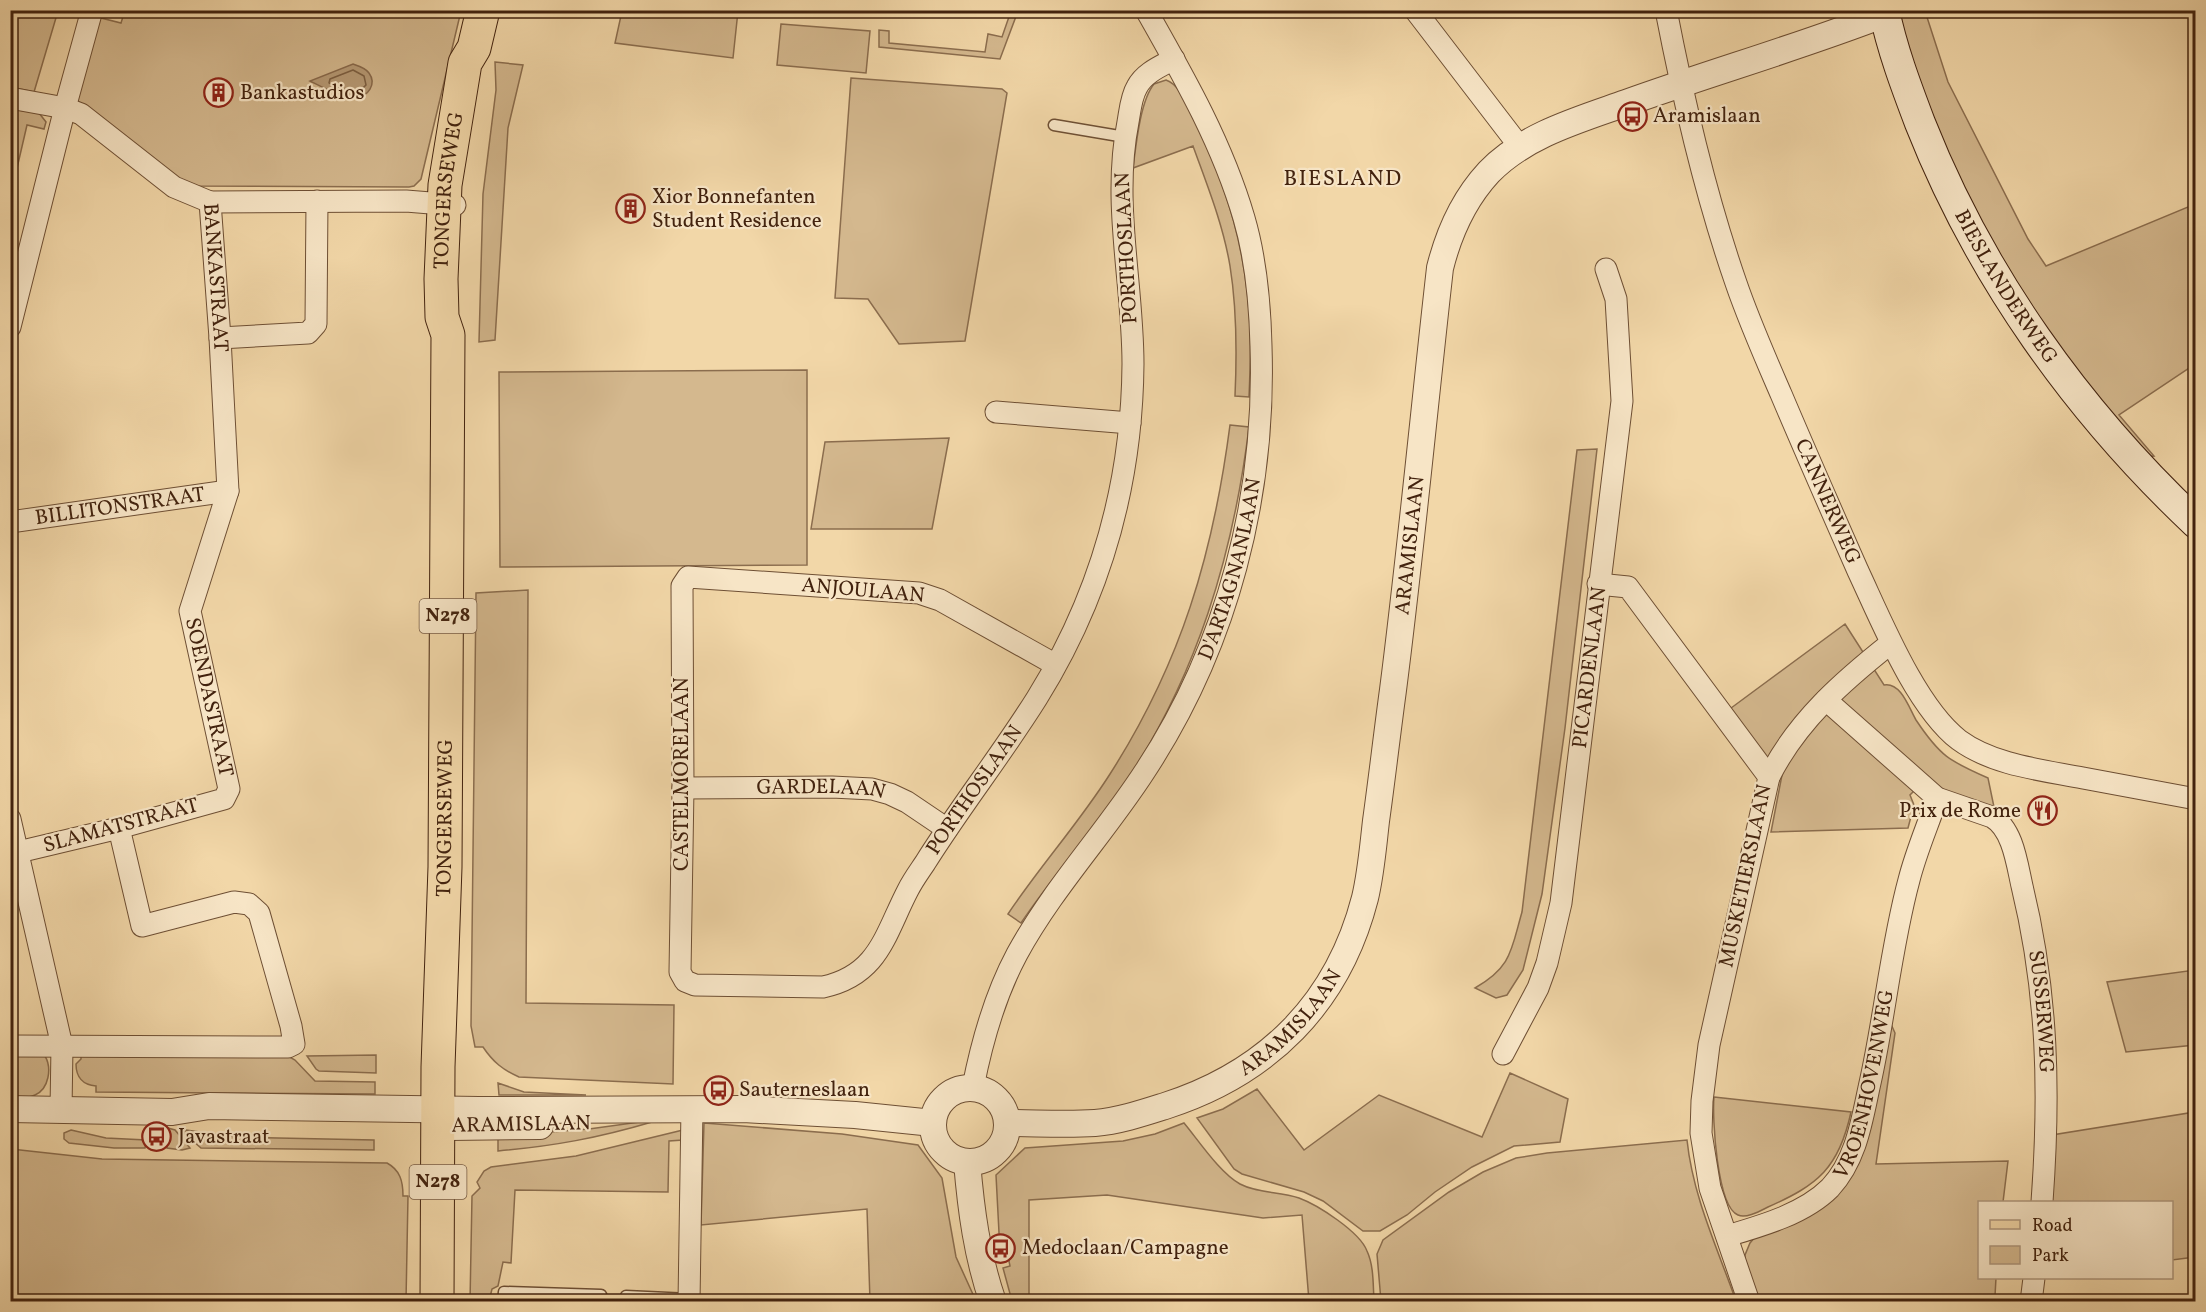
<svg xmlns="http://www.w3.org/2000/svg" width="2206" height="1312" viewBox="0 0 2206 1312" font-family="Vollkorn,serif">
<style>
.green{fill:#d4b88e;stroke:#8b6d4e;stroke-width:1.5}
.water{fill:#b69974;stroke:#88694b;stroke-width:1.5}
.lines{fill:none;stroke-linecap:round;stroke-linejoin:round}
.shore{stroke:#7c5e41;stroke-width:1.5}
.service-casing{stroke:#6e4f34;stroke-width:13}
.minor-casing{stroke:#6e4f34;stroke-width:23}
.tertiary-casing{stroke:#6e4f34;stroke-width:28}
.secondary-casing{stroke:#42220e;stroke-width:32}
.primary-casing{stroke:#42220e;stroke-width:35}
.service{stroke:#f7e5c6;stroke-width:10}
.minor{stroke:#f7e5c6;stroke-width:21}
.tertiary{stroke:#f7e5c6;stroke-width:26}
.secondary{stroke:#f7e5c6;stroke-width:30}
.primary{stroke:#f2d7a8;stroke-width:33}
.labels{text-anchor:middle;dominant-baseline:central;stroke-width:4.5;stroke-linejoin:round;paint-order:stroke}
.shield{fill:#f7e5c6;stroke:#785c45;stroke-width:1.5}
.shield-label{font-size:20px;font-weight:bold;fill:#42220e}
.poi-label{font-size:21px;fill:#42220e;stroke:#f7e5c6;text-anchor:start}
.street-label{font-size:21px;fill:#42220e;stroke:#f7e5c6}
.neighbourhood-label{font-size:22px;letter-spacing:1.5px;fill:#42220e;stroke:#f7e5c6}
</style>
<rect width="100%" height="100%" fill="#f2d7a8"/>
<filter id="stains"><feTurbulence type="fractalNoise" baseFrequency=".00333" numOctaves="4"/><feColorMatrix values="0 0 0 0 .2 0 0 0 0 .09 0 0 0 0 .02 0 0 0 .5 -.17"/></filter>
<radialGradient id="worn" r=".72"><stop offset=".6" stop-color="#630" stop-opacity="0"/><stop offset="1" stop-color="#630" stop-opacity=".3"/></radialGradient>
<path class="green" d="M125,10L461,11L421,179L414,186L409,187L192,186L182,183L101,117L75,99L97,17L121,23Z
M10,11H58L34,92L11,87Z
M622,11H738L733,58L615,43Z
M1011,11H1018L1000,59L879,47V30L889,31V43L985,52L988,34L1002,37Z
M1893,11H1925L1948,82L2028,239L2046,266L2195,204V364L2119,415L2154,456L2142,457L2036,316L1961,200Z
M781,24L870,31L866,73L777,65Z
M495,62L523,65L508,128L495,340L479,342L483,194L496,90Z
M851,78L1002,89L1007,93L965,341L899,344L868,299L835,298Z
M1166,80C1181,85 1187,107 1194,120C1227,184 1247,256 1250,328C1251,351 1250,374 1249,397L1235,396C1237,352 1237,309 1230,266C1223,224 1207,185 1193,146L1133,168C1136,146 1140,101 1154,84Z
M11,109L39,113L46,122L44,129L27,125L11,194Z
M807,370V565L500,567L499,372Z
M1230,425L1249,427C1233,556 1197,676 1124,785C1092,832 1053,875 1021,923L1008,914C1040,866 1079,823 1110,774C1181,663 1213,555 1230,425Z
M949,438L932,529H811L825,442Z
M1597,449L1565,728L1542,894L1523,970L1507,995L1496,998L1475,988C1512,967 1511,950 1522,912L1577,450Z
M528,590L526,1003L674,1005L673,1084L519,1077C503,1070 493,1062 483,1047H475L471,1026L476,593Z
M1845,624L1884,685C1901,682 1909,708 1916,720C1940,756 1949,761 1988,778L1994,807L1947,793L1926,779L1910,795L1914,805L1908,828L1771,832L1782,775L1727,711Z
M2195,970V1045L2126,1052L2107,982Z
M1891,1024L1895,1033L1876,1164L2008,1161L2003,1202H1980V1278H1996L1995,1296L1997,1301H1759L1745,1260V1255L1750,1243L1755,1237L1821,1205Z
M11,1054L45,1056C52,1068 49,1089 35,1095C27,1099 19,1098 11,1098Z
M81,1054L288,1056L295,1060L315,1081L375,1082V1094L96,1092V1086C83,1085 76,1077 76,1064L81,1059Z
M376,1055V1073L319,1071L316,1069L307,1056Z
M1510,1073L1568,1099L1560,1142L1514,1146L1472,1167L1435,1192L1407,1215L1380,1231H1363L1323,1201L1304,1192L1242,1174L1234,1169L1197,1118L1223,1109L1257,1089L1304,1150L1379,1095L1482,1137Z
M498,1083L524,1092L586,1095H499Z
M1714,1097L1851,1112C1839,1168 1818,1185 1768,1207C1760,1211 1746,1219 1738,1215C1717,1207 1712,1117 1714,1097Z
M2195,1112V1257L2172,1260V1202H2046L2052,1135Z
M654,1120L652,1122C598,1138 554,1146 498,1151V1136L589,1129Z
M704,1123L842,1134L918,1145L942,1178L956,1257L976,1301H870L867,1209L701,1225Z
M1184,1123C1199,1141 1220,1173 1240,1184C1259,1194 1280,1191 1299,1198C1318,1205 1360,1232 1367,1251C1374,1266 1373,1285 1374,1301H1309L1302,1215L1263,1218L1107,1195L1029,1200V1301H1012L1003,1268L1010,1266L1007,1251L1000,1252L996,1175L1025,1148L1123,1141L1155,1134Z
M168,1128L175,1130L190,1148L182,1150L167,1148Z
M71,1130L106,1138L146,1140L145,1148H114L69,1143L64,1139V1133Z
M186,1130L236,1137L374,1140V1150L201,1148L185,1134L184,1132Z
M683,1130V1140L669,1141L668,1192L515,1190L511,1263L503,1262L498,1286L492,1289L489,1301L470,1302L472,1196L480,1188L477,1182L484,1171L491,1167L576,1156Z
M1687,1140C1693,1197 1717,1247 1736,1301H1381L1377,1254L1383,1240L1449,1192L1483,1172L1516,1158L1547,1153Z
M11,1149L102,1159L387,1163C400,1170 403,1181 403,1196H408L406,1301H11Z"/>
<path class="water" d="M353,64C359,66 366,68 369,73C377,84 368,97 356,97C340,97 324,88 310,81Z"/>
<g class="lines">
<path class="shore" d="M353,70L364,76L366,85C358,95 338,89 329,83L330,79Z"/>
<defs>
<path id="service" d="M1054,125L1125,137
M626,1296L689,1299
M503,1302L504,1292L601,1295"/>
<g id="minor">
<path d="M1415,10L1520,147"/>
<path id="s1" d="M1666,10C1684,103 1705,194 1736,283C1749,321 1765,357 1781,394C1806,453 1832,512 1858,571C1881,620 1916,707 1959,740C1993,765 2042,770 2083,778C2120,785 2158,792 2196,799"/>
<path id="s2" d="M10,98L65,108L81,114L174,187L210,202L220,338L228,491L190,611L229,789L224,799L119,828L10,854"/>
<path d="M210,202L406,201L455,205"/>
<path d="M10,327L65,108L92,10"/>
<path d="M220,338L308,333L316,324L317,201"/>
<path d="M996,412L1130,423"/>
<path id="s3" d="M10,522L228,491"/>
<path d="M1598,584L1628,587L1769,777L1709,1045L1702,1101L1701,1133L1710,1188L1749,1302"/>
<path id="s4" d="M1056,665L940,600L919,593L688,577L682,586L683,788L680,972L685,981L695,985L823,987C879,975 885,934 908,890C913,880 919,872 925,863C960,807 1002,754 1037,698C1101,595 1132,484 1133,364C1133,283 1112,203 1128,122C1130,111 1131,97 1137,87C1144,73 1161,66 1174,59"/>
<path id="s5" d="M1826,700L1937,798L1992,817C2013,829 2017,864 2022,886C2048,993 2050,1093 2042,1202"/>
<path d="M1769,777C1797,721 1843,681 1891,643"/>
<path id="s6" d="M683,788L832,787L872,789L890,794L907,802L947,829"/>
<path d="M10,819L62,1046L61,1110"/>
<path d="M10,1046L288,1047L294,1044L291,1026L259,913L249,904L234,902L142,926L119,828"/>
<path id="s7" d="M1503,1054L1538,988L1547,963L1561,903L1622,401L1616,299L1606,269"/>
<path id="s8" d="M973,1087C982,1041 995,995 1017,954C1053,888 1105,833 1145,771C1228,645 1266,495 1261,346C1260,303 1256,259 1244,218C1222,143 1184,77 1146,10"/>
<path id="s9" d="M1727,1236C1761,1226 1804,1214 1830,1188C1857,1159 1862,1119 1870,1083C1885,1016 1891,946 1909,880C1916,852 1928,825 1937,798"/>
<path d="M689,1302L692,1108"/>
<path d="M2031,1302L2034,1278"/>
</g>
<g id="tertiary">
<circle cx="970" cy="1125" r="37"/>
<path d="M10,1109L172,1112L209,1106L479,1110L743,1109L855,1115L933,1123"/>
<path id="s10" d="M1007,1123C1036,1123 1066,1125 1095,1123C1119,1121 1143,1113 1165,1106C1268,1073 1338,1003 1365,898C1371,873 1373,847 1376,821C1382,778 1387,734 1393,690C1411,550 1424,409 1440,268C1449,232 1463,200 1489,172C1525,135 1578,120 1626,103C1712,72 1800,47 1885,14"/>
<path d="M450,1127L540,1126"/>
<path d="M967,1162C971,1210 977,1256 993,1302"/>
</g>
<g id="secondary">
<path id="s11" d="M1884,10C1892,49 1906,86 1920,123C1980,275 2077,411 2196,523"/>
</g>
<g id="primary">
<path id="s12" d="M437,1302L438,1067L445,867L448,335L442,317L441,279L445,185L465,63L474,48L483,10"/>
</g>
</defs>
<use href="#service" class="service-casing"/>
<use href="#minor" class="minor-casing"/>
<use href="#tertiary" class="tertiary-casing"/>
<use href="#secondary" class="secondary-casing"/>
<use href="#primary" class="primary-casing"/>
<use href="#service" class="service"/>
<use href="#minor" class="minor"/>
<use href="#tertiary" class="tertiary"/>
<use href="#secondary" class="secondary"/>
<use href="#primary" class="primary"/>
</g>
<defs>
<symbol id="building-ring" viewBox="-11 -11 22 22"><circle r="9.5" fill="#f7e5c6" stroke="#8f2418" stroke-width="1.5"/><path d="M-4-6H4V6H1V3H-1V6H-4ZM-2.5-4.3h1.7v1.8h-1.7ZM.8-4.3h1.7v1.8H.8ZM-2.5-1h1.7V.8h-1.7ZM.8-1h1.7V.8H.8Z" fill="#8f2418"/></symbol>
<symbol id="bus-ring" viewBox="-11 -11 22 22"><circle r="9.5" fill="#f7e5c6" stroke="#8f2418" stroke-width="1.5"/><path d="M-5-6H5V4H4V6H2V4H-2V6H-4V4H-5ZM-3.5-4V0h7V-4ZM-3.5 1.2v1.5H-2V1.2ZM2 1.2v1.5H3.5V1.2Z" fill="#8f2418"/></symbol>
<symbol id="restaurant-ring" viewBox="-11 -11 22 22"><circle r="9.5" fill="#f7e5c6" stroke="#8f2418" stroke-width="1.5"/><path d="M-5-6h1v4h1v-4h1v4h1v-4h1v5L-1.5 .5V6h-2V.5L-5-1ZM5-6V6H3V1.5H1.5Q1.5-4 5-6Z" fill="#8f2418"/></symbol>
</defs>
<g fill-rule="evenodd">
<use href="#building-ring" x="202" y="76" width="33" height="33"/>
<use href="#bus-ring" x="1616" y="100" width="33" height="33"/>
<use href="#building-ring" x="614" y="192" width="33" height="33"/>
<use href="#restaurant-ring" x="2026" y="794" width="33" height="33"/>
<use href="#bus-ring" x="702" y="1074" width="33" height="33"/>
<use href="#bus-ring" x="140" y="1120" width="33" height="33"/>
<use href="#bus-ring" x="984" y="1232" width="33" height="33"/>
</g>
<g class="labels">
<g class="shield">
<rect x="419.5" y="599" width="57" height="34" rx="4.5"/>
<rect x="409.5" y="1165" width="57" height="34" rx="4.5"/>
</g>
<g class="shield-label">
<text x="448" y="616">N278</text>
<text x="438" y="1182">N278</text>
</g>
<g class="poi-label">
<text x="240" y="93">Bankastudios</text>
<text x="1653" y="116">Aramislaan</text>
<text x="652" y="197">Xior Bonnefanten<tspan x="652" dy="24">Student Residence</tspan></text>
<text x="2021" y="811" text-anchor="end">Prix de Rome</text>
<text x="739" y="1090">Sauterneslaan</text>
<text x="178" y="1137">Javastraat</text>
<text x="1022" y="1248">Medoclaan/Campagne</text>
</g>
<g class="street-label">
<text stroke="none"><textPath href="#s12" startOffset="1113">TONGERSEWEG</textPath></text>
<text transform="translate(1127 248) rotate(-93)">PORTHOSLAAN</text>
<text stroke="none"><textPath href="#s2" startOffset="306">BANKASTRAAT</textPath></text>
<text stroke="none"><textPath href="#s11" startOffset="304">BIESLANDERWEG</textPath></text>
<text stroke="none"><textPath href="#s1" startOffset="519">CANNERWEG</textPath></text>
<text stroke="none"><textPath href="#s3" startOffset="111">BILLITONSTRAAT</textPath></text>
<text stroke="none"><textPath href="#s10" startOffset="818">ARAMISLAAN</textPath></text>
<text stroke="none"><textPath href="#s8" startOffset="585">D'ARTAGNANLAAN</textPath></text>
<text transform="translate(863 591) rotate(5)">ANJOULAAN</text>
<text stroke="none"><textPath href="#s7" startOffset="400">PICARDENLAAN</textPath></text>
<text stroke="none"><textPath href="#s2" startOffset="734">SOENDASTRAAT</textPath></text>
<text transform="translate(682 774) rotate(-90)">CASTELMORELAAN</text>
<text stroke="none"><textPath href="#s4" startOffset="1188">PORTHOSLAAN</textPath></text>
<text stroke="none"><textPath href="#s6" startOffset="138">GARDELAAN</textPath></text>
<text stroke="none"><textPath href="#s12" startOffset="484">TONGERSEWEG</textPath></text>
<text transform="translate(121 826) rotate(-15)">SLAMATSTRAAT</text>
<text transform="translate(1746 876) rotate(-78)">MUSKETIERSLAAN</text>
<text stroke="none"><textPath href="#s5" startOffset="411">SUSSERWEG</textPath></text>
<text stroke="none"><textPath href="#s10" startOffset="314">ARAMISLAAN</textPath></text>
<text stroke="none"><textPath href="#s9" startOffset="226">VROENHOVENWEG</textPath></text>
<text transform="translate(521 1125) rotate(-1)">ARAMISLAAN</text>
</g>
<g class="neighbourhood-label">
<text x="1343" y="179">BIESLAND</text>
</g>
</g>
<rect width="2206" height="1312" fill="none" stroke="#f2d7a8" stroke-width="36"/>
<rect x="12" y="12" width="2182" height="1288" fill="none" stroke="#42220e" stroke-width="3"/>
<rect x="18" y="18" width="2170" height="1276" fill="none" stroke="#42220e" stroke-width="1.5"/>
<rect x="1978" y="1201" width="195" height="78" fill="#f7e5c6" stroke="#af977c" stroke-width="1.5"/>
<rect x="1990" y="1220" width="30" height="9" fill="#f2d7a8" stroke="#af977c" stroke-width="1.5"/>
<text x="2032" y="1231" font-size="18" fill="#42220e">Road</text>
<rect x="1990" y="1246" width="30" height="18" fill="#d4b88e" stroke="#af977c" stroke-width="1.5"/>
<text x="2032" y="1261" font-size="18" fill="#42220e">Park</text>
<rect width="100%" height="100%" filter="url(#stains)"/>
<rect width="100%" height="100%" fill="url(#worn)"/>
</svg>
